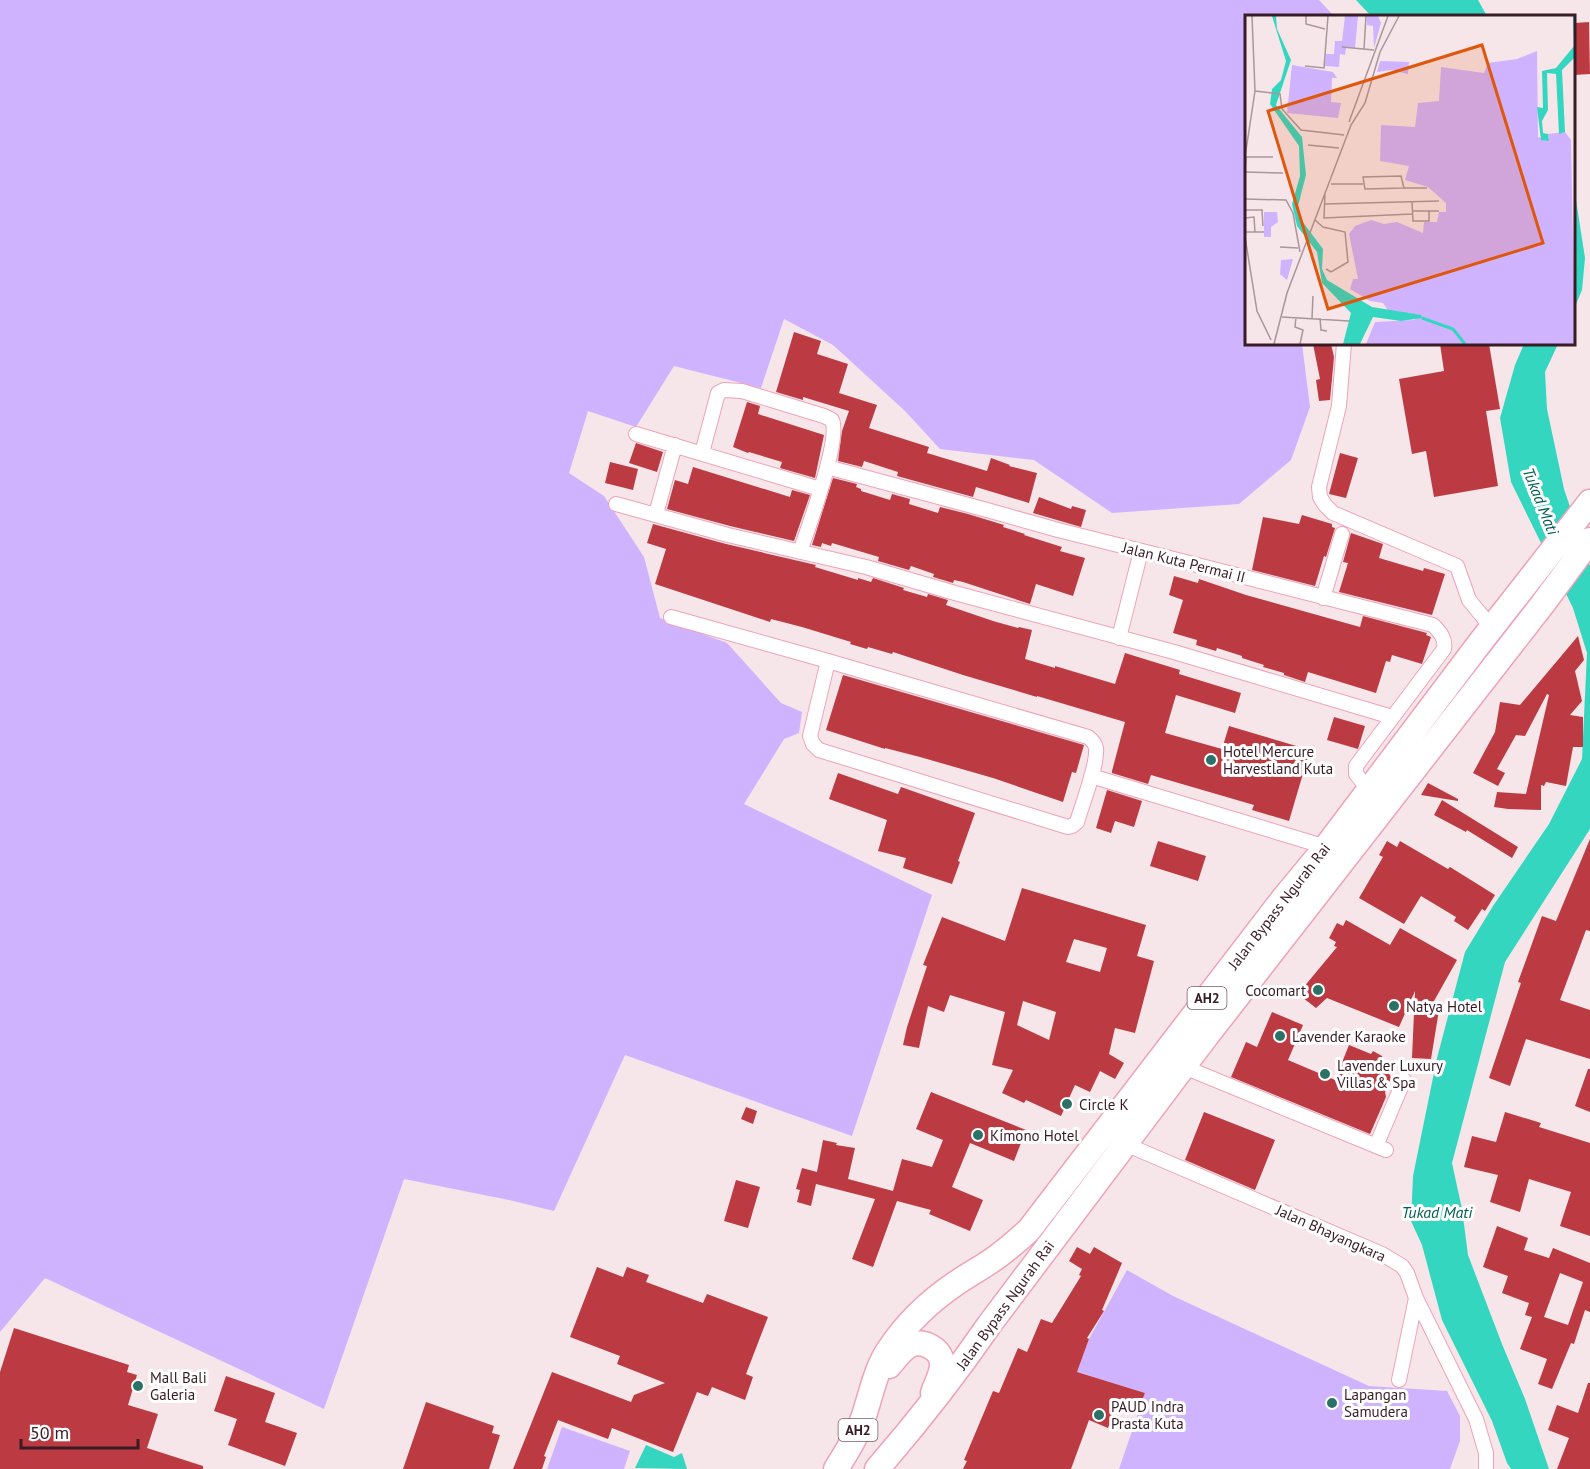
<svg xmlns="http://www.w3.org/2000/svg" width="1590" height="1469" viewBox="0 0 1590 1469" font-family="'PT Sans',sans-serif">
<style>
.green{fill:#cfb3fe}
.water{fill:#34d6c0}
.building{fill:#bc3b43;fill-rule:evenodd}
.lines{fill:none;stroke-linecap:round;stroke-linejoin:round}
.minor-casing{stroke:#efa2b7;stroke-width:16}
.trunk-casing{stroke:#efa2b7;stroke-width:27}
.minor{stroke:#fff;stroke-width:14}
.trunk{stroke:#fff;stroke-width:24}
.poi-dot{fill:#2b7166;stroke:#fff;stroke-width:2}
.labels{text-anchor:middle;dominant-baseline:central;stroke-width:6;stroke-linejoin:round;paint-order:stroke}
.shield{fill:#fff;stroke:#745f66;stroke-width:1.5}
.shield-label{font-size:14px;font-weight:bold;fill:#381b24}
.street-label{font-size:15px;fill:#381b24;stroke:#fff}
.poi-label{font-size:15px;fill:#381b24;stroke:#fff;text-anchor:start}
.water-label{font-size:16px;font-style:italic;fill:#015f54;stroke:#fff}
.inset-river{fill:none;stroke:#34d6c0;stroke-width:3}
.inset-road{fill:none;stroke:#aa959a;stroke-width:1.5}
.view{fill:#df560d;fill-opacity:0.15;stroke:#df560d;stroke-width:3}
.inset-edge{fill:none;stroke:#381b24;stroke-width:3}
</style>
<rect width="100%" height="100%" fill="#f6e6e9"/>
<path class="green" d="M0,0H1319L1334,16H1246V344H1302L1310,407L1291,460L1239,504L1112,513L1034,460L940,449L905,411L833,345L784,319L761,388L674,366L636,427L588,411L569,473L604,496L644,557L660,618L727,643L781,703L802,712L799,733L784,739L744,804L932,895L852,1136L625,1055L554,1211L509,1200L404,1179L324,1409L45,1278L0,1332Z
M1127,1270L1173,1296L1369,1386L1447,1391L1460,1416V1441L1450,1469H1119L1145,1393L1077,1372L1089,1339Z
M562,1427L630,1451L624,1469H547Z"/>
<path class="water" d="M1356,0H1478L1487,16H1371Z
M1574,187L1585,258L1582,290L1574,309Z
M1524,344H1558L1545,372L1547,409L1564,489L1590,566V829L1505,962L1452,1163L1462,1209L1468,1255L1502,1344L1525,1399L1549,1469H1511L1507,1463L1492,1421L1442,1320L1422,1245L1411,1221L1413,1176L1437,1058L1465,952L1493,906L1549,824L1582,759L1587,653L1573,608L1511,482L1500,418L1515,365Z
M646,1445L674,1457L682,1453L687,1469L635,1468Z"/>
<path class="building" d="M1589,22L1590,74L1574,75V23Z
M794,332L821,341L817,354L848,364L839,393L877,405L869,428L929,447L927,453L987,471L991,458L1010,465L1009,466L1037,473L1029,503L976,487L973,497L897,476L898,472L864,461L862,467L838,461L842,431L849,411L803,397V400L776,392Z
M1313,344H1331L1334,357L1330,400L1319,401L1316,380L1320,379Z
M1440,344H1489L1500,409L1486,411L1498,486L1434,497L1426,451L1412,454L1399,379L1444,371Z
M747,402L760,406L758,414L824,435L815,478L780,468L782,462L749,452L748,453L733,447Z
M636,443L663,452L657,472L629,463Z
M1340,453L1358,458L1346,498L1329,494Z
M610,462L638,469L633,490L605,483Z
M693,467L790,497L792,490L810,495L794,541L730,526L667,509L675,480L688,484Z
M833,478L857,484L856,487L861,489V491L890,500L892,494L910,499L909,504L938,513L940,507L968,514L1004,525L1003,527L1025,534L1024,535L1062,547L1060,551L1085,558L1073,596L1036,584L1030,604L963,582L954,580L953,583L933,577L934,574L911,566L909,570L878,561L879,557L832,543L831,546L822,543L821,547L812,545Z
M1039,497L1071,509L1072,506L1086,510L1081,527L1033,513Z
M1302,515L1332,524V527L1335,528L1326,557L1324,556L1315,586L1252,570L1263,517L1299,524Z
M653,524L726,544L816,565L815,567L858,580V578L871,582L873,578L904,588L903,590L927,597L928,594L948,600L946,605L993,621L1018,628L1019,627L1032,630L1025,659L1055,668V666L1115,684L1125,653L1180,670L1179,674L1241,693L1235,713L1176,695L1165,733L1222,749L1229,726L1310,750L1289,821L1252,810L1254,805L1151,775L1148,784L1112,773V771L1125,722L1037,696V697L963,675L893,652L892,654L868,647L867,649L850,644L851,642L802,627L771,619L770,622L655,584L666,549L647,543Z
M1351,533L1383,544L1379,558L1423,571L1424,568L1445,574L1432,615L1339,592L1348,563L1343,562Z
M1174,576L1198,583L1199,579L1246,595L1360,627L1363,616L1427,633L1426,635L1431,637L1422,664L1392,655L1390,662L1386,661L1376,693L1308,672L1305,682L1284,675V673L1263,667L1264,665L1242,658V656L1217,648L1216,651L1196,645L1197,640L1173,633L1183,600L1169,595Z
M1578,636L1584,660L1575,671L1582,701L1570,715L1583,717V747H1573L1566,786L1546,782L1544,786L1541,785V810L1508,809L1494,807L1497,792L1526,794L1549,695L1547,694L1525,736L1516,735L1497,769L1505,773L1498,786L1473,773L1495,732L1500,702L1520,705Z
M843,675L1084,745L1076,773L1072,772L1063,802L993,778L920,757L885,748V749L826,730Z
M1334,717L1365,726L1358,749L1327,740Z
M838,773L898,794L901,787L975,813L958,861L960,862L952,884L903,868L906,858L878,851L887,820L829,799Z
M1428,783L1458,799V801L1421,795Z
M1107,790L1142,801L1134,827L1115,821L1111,833L1096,828Z
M1442,800L1518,847L1512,858L1467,830L1466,832L1434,815Z
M1590,839V931L1586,930L1560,1000L1590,1010V1059L1526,1039L1510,1086L1489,1078L1521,983L1518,982L1542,916L1556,921Z
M1158,841L1206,856L1198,881L1150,866Z
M1387,841L1397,847L1400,841L1448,869L1450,867L1495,895L1485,911L1482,909L1468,930L1454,921L1456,917L1421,896L1404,924L1359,898L1383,857L1379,855Z
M1022,888L1146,925L1137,956L1154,961L1135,1033L1115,1028L1109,1054L1124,1063L1115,1079L1100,1071L1090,1092L1075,1085L1061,1116L1026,1100L1024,1103L1002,1093L1013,1070L992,1065L1005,1012L950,995L944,1012L928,1006L919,1048L903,1045L907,1027L927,966L923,965L942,917L1005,941ZM1074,939L1107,948L1100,972L1066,962ZM1023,1001L1056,1012L1049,1040L1017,1025Z
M1346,920L1390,945L1400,928L1457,960L1434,1001L1440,1004L1431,1059L1412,1058L1415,991L1399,1027L1327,998L1316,1008L1298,994L1337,947L1334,946L1336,942L1329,938L1337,923L1343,926Z
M1272,1012L1303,1025L1288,1060L1335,1080L1349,1045L1371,1054L1373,1051L1382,1056L1391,1078L1385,1092L1386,1097L1370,1134L1231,1077L1246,1042L1257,1047Z
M1588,1069H1590V1112L1575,1106Z
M931,1092L1026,1130L1014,1161L970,1143L952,1187L983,1200L970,1231L929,1214L931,1210L897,1201L873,1267L852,1259L875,1199L816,1184L811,1206L797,1202L800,1190L796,1189L802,1168L817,1172L823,1140L837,1143L836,1145L855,1148L848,1179L893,1191L902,1159L932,1167L943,1140L916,1129Z
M746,1107L757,1111L753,1124L741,1119Z
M1204,1112L1275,1140L1255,1190L1185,1160Z
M1505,1112L1541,1123L1539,1127L1590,1143V1236L1560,1226L1571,1192L1529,1179L1520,1212L1490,1202L1498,1175L1464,1167L1472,1136L1496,1142Z
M736,1180L760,1187L748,1228L724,1221Z
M1497,1226L1528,1238L1524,1250L1549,1258L1553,1248L1590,1263V1312L1585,1310L1574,1344L1571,1343L1552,1389L1538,1384L1547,1359L1520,1349L1532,1317L1525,1315L1529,1303L1502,1293L1508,1276L1483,1267ZM1560,1273L1583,1282L1568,1325L1544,1317Z
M1077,1247L1090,1254L1094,1247L1122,1263L1102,1310L1104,1311L1087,1338L1089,1339L1077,1372L1145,1393L1140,1406L1119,1399L1108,1428L1089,1420L1071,1469H963L967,1461L964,1460L993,1391L999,1393L1018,1348L1027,1352L1041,1319L1052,1323L1081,1276L1079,1275L1082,1269L1069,1261Z
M597,1267L623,1277L627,1267L649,1275L646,1282L703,1303L707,1294L768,1317L746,1374L753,1377L745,1400L712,1387L708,1396L697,1392L673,1452L612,1428L608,1439L558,1420L544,1456L546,1457L542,1469H513L552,1372L631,1402L634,1395L665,1383L617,1364L620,1356L570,1337Z
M14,1328L129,1365L127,1372L137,1375L128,1405L158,1414L147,1448L203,1466V1469H0V1372Z
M226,1376L275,1393L265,1422L297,1433L285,1466L228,1445L237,1419L214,1411Z
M1588,1383H1590V1469H1557L1569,1438L1548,1430L1557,1405L1578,1413Z
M426,1402L494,1426L492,1433L500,1435L489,1469H403Z"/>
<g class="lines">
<defs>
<path id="minor" d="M1344,344L1339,406L1319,487L1320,497L1325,505L1333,513L1457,566L1469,600L1492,628
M636,434L820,489
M702,453L718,393L724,390L742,391L824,416L832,420C841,440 808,528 800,552
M827,467L987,510L1058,530L1154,554L1433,625C1440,632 1446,639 1444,649L1356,766V774L1369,790
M616,504L728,535L866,567L955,593L1174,652L1392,717
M656,514L675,445
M1323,598L1342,534
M671,617L828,661L1088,737C1092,740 1095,743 1096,748C1098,764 1082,805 1077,822L1072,826L1068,827L819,750L813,744L810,736L828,661
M1119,638L1141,551
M1091,776L1326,847
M1184,1067L1386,1150
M1125,1144L1382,1254L1402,1266L1407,1273L1416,1298L1476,1419L1486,1453V1469
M1376,1146L1404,1080
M1399,1380L1416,1298"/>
<path id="trunk" d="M889,1366C895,1359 902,1349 910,1345C923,1339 943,1350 942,1365C942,1374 936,1384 933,1393
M836,1469C846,1453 856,1438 862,1421C871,1397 875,1369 890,1348C907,1323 930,1301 955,1284C968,1275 981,1268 994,1259C1007,1250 1018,1240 1029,1230L1283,899L1326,847L1479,644L1590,502
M877,1469C917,1423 954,1376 989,1325L1205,1038L1542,605L1590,540"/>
</defs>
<use href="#minor" class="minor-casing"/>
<use href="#trunk" class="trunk-casing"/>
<use href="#minor" class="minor"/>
<use href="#trunk" class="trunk"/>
</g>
<g class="poi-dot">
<circle cx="1211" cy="760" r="6"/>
<circle cx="1318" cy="990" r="6"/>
<circle cx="1394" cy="1006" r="6"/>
<circle cx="1280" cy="1036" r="6"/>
<circle cx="1325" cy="1074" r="6"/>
<circle cx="1067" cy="1104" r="6"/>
<circle cx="978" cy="1135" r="6"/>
<circle cx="138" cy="1386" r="6"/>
<circle cx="1332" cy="1403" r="6"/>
<circle cx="1099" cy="1415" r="6"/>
</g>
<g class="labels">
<g class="shield">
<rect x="1187.5" y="987" width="39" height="22" rx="4.5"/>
<rect x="838.5" y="1419" width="39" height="22" rx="4.5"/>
</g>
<g class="shield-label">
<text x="1207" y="998">AH2</text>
<text x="858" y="1430">AH2</text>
</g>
<g class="street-label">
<text transform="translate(1184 562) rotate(14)">Jalan Kuta Permai II</text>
<text transform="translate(1279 906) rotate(-52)">Jalan Bypass Ngurah Rai</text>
<text transform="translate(1331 1233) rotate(24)">Jalan Bhayangkara</text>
<text transform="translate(1005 1305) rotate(-54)">Jalan Bypass Ngurah Rai</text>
</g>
<g class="poi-label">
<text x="1223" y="751">Hotel Mercure<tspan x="1223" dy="17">Harvestland Kuta</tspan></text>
<text x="1306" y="990" text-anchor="end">Cocomart</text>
<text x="1406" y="1006">Natya Hotel</text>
<text x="1292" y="1036">Lavender Karaoke</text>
<text x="1337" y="1065">Lavender Luxury<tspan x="1337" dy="17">Villas &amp; Spa</tspan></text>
<text x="1079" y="1104">Circle K</text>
<text x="990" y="1135">Kimono Hotel</text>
<text x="150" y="1377">Mall Bali<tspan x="150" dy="17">Galeria</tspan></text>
<text x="1344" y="1394">Lapangan<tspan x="1344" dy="17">Samudera</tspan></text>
<text x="1111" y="1406">PAUD Indra<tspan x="1111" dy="17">Prasta Kuta</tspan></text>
</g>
<g class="water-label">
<text transform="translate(1541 501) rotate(68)">Tukad Mati</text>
<text x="1437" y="1212">Tukad Mati</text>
</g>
</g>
<g transform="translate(1245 15)">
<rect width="330" height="330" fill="#f6e6e9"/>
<path d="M100,1H113L110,33L101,32L100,40L95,39L94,52L80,51L81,39H89L90,26H97ZM122,1H133L136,8L129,33L128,11L122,10ZM292,36L293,122L304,126L303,119L320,117L326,125L330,329H121L130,307L169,305L176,300L144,297L138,288L125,286L105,274L108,264H113L104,219L110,211L126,205L139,209L152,207L178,218L179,207H192L194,197H201V188L183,172L160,165L164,151L135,146L136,110L170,112L173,88L194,86L196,52L239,58L243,48L272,44ZM135,46L164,47L163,59L146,55L132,57ZM47,50L88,57L92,63H87L86,87L96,88L93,103L42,98ZM19,197H32L33,207L26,212V222H19ZM48,244L42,265L35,259L36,245Z" fill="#cfb3fe"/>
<path d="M27,1H31L32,14L46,45L31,90L57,122L61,160L53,191L57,206L78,234L77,254L82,265L127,292L176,300L177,303L156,306L128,302L115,329H98L106,298L77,268L72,237L52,211L47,189L55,161L54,131L25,89L27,74L36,65L41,46ZM328,1H330V42L317,55L320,117L314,119L311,59L302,58L303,95L297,106L298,118L303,119L304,126L296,125L292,92L298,93L297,56L311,53L329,31Z" fill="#34d6c0"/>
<path class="inset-river" d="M177,303L208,314L220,329"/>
<path class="inset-road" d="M61,1V9L80,14M97,32L129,35M119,34L121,1M60,51L79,53L83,1M10,76L35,79L37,94L56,115L99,120M104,107L143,1M63,130L94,133M0,142L10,76L7,1M0,156L1,142H28M0,157L38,158M86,169H118M159,173L156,161L118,162L120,174L159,173H182M80,178L79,203L167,199M0,184L41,185L48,198L55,237M167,187L168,206H184V196M80,189L194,186M0,195H17L18,211M167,196H194M0,203L9,202L10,217M70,205L78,212L100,217L103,247L86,257L81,254M0,217H19M0,222L12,296L26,325M35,232L53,233M37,302L104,306M51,302L50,312L58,315L55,329M67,303L68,281M75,303L76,315L82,316M29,329L42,278L106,110L120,88L135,37L154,1"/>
<path class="view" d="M237,30L298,228L83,294L23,96Z"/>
<rect width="330" height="330" class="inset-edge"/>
</g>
<path d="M21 1439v9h117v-9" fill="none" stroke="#381b24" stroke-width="3"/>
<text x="30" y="1439" font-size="18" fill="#381b24" stroke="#ffffff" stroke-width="4.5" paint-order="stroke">50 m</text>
</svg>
